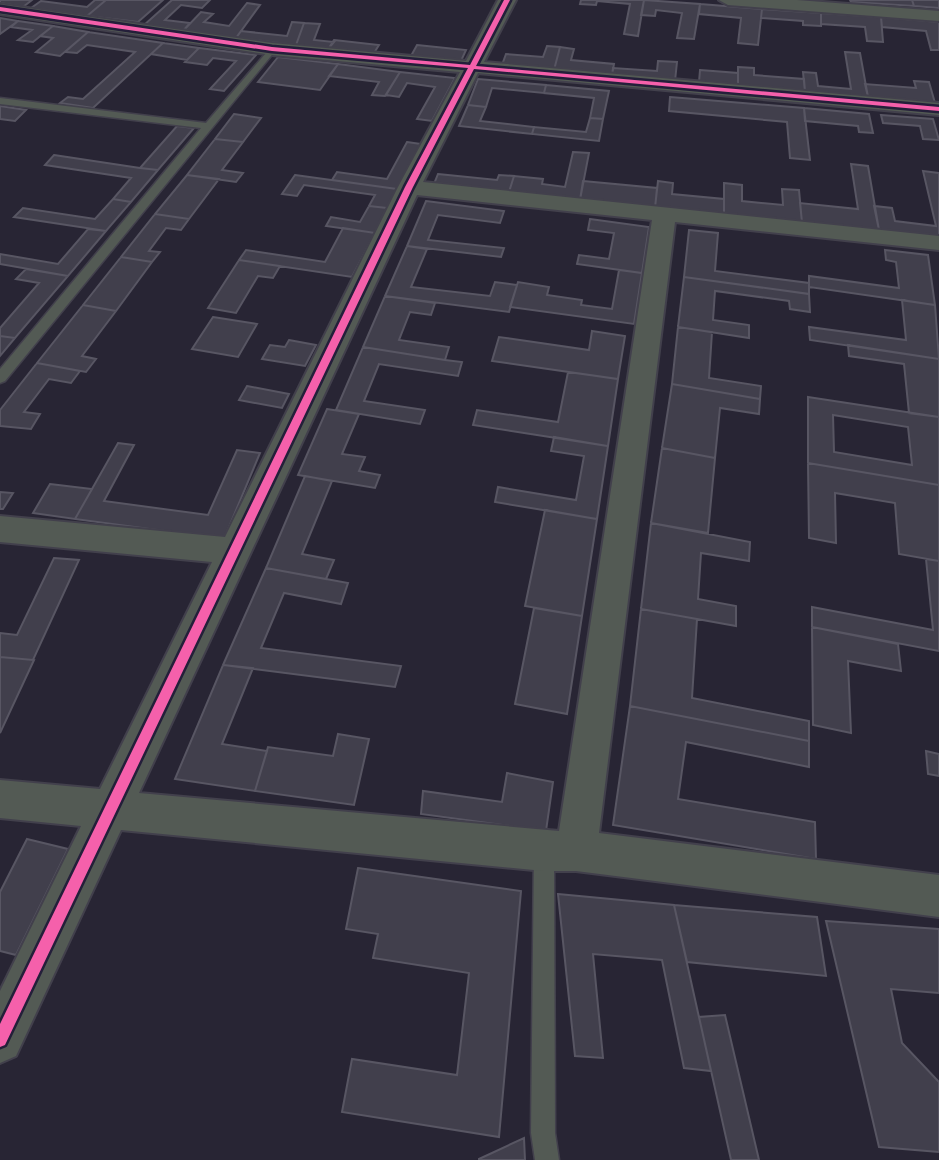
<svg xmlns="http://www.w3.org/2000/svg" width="939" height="1160" viewBox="0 0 939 1160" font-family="Literata,serif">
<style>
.building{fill:#413f4c;stroke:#585663;stroke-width:2;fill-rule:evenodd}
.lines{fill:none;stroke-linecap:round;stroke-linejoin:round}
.service-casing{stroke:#42404c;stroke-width:3}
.minor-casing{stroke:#42404c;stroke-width:4}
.service{fill:#535a54;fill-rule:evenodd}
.minor{fill:#535a54;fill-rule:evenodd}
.cycleway-casing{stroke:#241f3a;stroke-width:5}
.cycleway{fill:#f560ab;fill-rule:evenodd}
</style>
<rect width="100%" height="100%" fill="#282534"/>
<path class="building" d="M0,0H32L23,7L0,3Z
M95,0H106L87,16L31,8L41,1L87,7Z
M106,0H163L138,22L87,16Z
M172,0H210L202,8L181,5L165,20L190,23L183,31L144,25Z
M581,0H644L638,36L624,34L630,4L597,1L596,5L580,4Z
M644,0L700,4L694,39L677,38L682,13L656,10L655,16L641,15Z
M850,0H912L914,6L851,2Z
M912,0H939V8L914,6Z
M247,3L260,5L236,38L183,31L201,12L213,14L204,22L229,26Z
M700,4L762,9L758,45L738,43L741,18L699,14Z
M762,9L821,13V26L803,25V21L761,18Z
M821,13L881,17L883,42L867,41L865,27L821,24Z
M881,17L939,22V50H931L926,31L882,27Z
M0,18L18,21L0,34Z
M18,21L53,26L33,42L18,40L32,30L11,27Z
M292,22L304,23L296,45L236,38L241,31L287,36Z
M304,23L320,24L314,40L334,42L329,48L296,45Z
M53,26L88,32L60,56L36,52L53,38L40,36Z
M88,32L163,43L93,108L60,103L68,97L83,99L135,52L87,45L77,53L65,52Z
M334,40L379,45L374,53L329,48Z
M163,43L199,48L187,60L151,54Z
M417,45L466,50L461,61L411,56Z
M547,46L560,47L554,70L502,65L506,54L543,57Z
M560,47L574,49L571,60L614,64L612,75L554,70Z
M199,48L256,55L224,91L210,89L236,61L213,58L207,65L185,62Z
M845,52L860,53L868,97L805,92L803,72L816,73L818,86L851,89Z
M278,57L338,64L320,90L258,82Z
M658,61L677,62L675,81L612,75L613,68L657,71Z
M338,64L400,72L385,96L372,95L379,82L329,76Z
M738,67L754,68V75L804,79L805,92L738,86Z
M700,70L738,73V86L699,82Z
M400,72L455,78L432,121L417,119L435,87L407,83L399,97L386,95Z
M478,79L546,85L544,93L492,88L486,107L468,105Z
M914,81L929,82L935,103L868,97L865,84L916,88Z
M546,85L609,91L603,119L590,118L594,98L544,93Z
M670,97L804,108L810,160L790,158L787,122L669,111Z
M468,105L486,107L480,121L534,127L532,134L459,126Z
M0,106L26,110L15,121L0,119Z
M804,108L869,114L873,133L859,132L858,126L805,121Z
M234,114L261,118L243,142L215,139Z
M881,115L933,119L939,140L923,139L920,126L883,123Z
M590,118L603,119L599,141L532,134L534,127L586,132Z
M177,126L194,128L158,170L140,168Z
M215,139L243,142L222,170L243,173L236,182L187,175Z
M407,142L421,144L397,189L332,180L337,172L387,179Z
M573,152L589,153L580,200L509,192L514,176L543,179L542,184L565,187Z
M54,155L140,168L158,170L131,202L113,199L131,178L45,165Z
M851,164L868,166L879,230L802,222L800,203L858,209Z
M923,171L939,173V236L879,230L874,206L892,208L895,221L936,226Z
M438,174L497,180L499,175L514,176L509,192L434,184Z
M187,175L219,179L189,219L155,214Z
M295,175L397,189L387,208L369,206L375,195L304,185L297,196L282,194Z
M583,181L657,188L655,208L580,200Z
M658,181L673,183L672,194L724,199V215L655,208Z
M724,183L742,185V201L783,205L782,189L799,190L802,223L724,215Z
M113,199L131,202L106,231L14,217L23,208L95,219Z
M426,201L504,211L500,223L438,215L428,240L504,248L501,257L407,246Z
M369,206L387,208L375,233L326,226L331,217L360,222Z
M155,214L189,219L181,230L166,228L149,251L160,252L152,262L121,257Z
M590,219L649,227L642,273L577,264L579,255L609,259L614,233L588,230Z
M343,228L375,233L352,277L239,260L246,250L325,262Z
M88,229L106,231L68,276L0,264V254L58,264Z
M689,230L718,233L715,271L809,283V294L684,277Z
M407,246L427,249L411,287L490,296L495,282L517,285L509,312L385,296Z
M885,250L928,255L935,305L809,287V276L899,288L896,262L886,260Z
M121,257L152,262L116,311L83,305Z
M239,260L280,266L273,278L258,276L236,313L208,308Z
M26,269L68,276L15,338L0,336V328L39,283L16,279Z
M619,270L642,273L634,324L510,307L518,282L549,287L547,295L582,300L581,305L612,309Z
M684,277L809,294L810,312L790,309L789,301L715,291L713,320L749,325V338L678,327Z
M385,296L435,303L431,315L410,312L399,340L449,347L445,360L363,347Z
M902,300L935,305L939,359L810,340L809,327L906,340Z
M83,305L116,311L82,356L96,359L86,372L37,363Z
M213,317L257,324L238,357L192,349Z
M678,327L712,332L709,378L761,386L760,399L672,384Z
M592,331L625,336L618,379L492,361L499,337L589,350Z
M0,336L15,338L0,356Z
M289,340L316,345L305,366L262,359L270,345L285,347Z
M848,345L939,359V417L909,413L904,364L849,356Z
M363,347L445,360L462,362L458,376L379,364L364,401L425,410L420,424L336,410Z
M37,363L80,371L71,383L49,379L24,412L40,414L31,429L0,426V410Z
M568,372L618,379L608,446L473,425L477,410L558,422Z
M672,384L760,399L759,414L720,408L715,458L662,448Z
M247,386L289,394L282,408L239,400Z
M808,397L939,417V485L808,463ZM833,415L908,427L912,465L834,452Z
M327,409L359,414L342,454L365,457L359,471L380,475L375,488L298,475Z
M554,437L608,446L597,519L495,502L498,487L576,500L584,456L551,451Z
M118,443L134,445L104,501L208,515L237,450L260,453L224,539L75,519Z
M662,448L715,458L708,533L651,523Z
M808,463L939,485V561L899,554L895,503L835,493L836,543L809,538Z
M305,476L332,481L302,554L334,560L326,579L266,568Z
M50,484L92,489L75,519L33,513Z
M0,492L13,493L3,509H0Z
M545,510L597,519L582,616L525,606Z
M651,523L750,542L749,561L701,553L698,599L736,606V626L641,609Z
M54,558L79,560L33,660L0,657V633L17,635Z
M926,559L939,561V651L812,627V607L933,630Z
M266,568L348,583L341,604L284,593L261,648L401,666L395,687L223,665Z
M534,608L582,616L567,714L515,704Z
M641,609L697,619L692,698L809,721V741L630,706Z
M812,627L898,644L901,671L848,661L851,733L813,725Z
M0,657L34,660L0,733Z
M223,665L253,668L222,744L267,751L255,791L175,779Z
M630,706L809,741V767L686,742L678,799L815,822L816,859L613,825Z
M338,734L369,739L354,805L255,791L268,747L333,756Z
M926,751L939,754V776L928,774Z
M507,773L553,782L546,831L421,814L423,791L502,802Z
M27,839L68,849L16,955L0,951V892Z
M358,868L521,891L499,1137L342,1112L352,1059L457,1075L469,973L373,958L378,934L346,929Z
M558,894L674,905L711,1071L684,1068L662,960L593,954L603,1058L575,1056Z
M674,905L817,917L826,976L687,962Z
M826,921L939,929V993L891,989L902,1043L939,1082V1152L879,1147Z
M725,1015L759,1160H731L699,1017Z
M524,1138L525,1160H479V1159Z"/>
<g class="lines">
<defs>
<path id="service" d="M272,46L276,49L275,51L5,381L0,383V369L201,128L0,104V98L206,123Z
M544,841L551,844L554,851L555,1133L559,1160H535L531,1133L534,851L537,844Z"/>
<path id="minor" d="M498,0H516L484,62L939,103V115L478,73L423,182L939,236V250L675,222L599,833L939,875V917L576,871H544L121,830L16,1056L0,1063V991L81,826L0,818V780L100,789L212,562L0,542V516L225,537L398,187L460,72L272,55L0,14V4L272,43L466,61ZM417,195L652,220L559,831L139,793Z
M719,0H797L939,11V21L728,5Z"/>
</defs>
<use href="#service" class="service-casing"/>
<use href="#minor" class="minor-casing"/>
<use href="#service" class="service"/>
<use href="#minor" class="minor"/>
<defs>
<path id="cycleway" d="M504,0H510L476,66L939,107V111L474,69L413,187L5,1045L0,1047V1024L405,187L468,68L272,51L0,11V7L272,47L470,65Z"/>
</defs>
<use href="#cycleway" class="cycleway-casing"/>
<use href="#cycleway" class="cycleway"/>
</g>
</svg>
